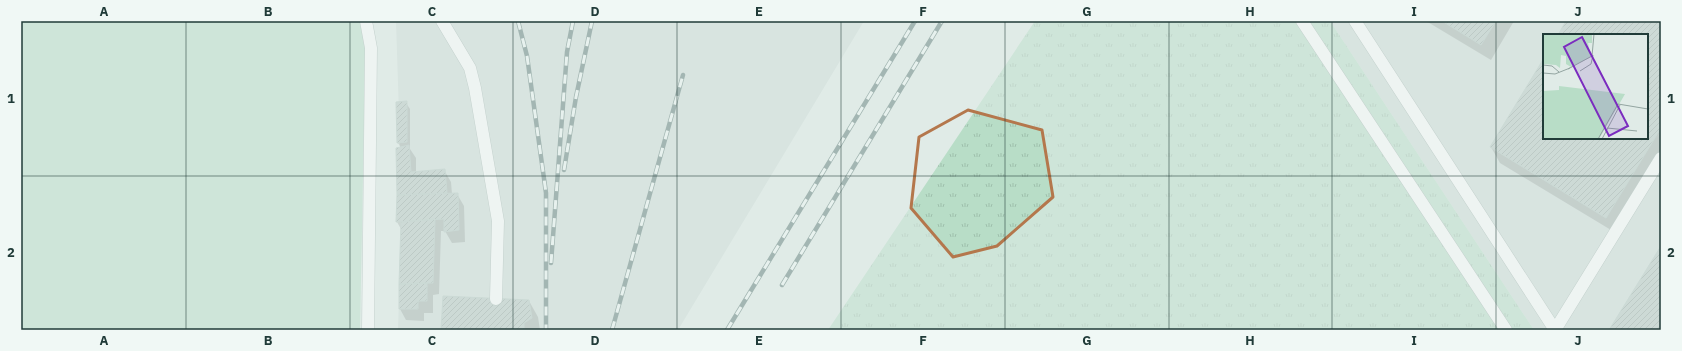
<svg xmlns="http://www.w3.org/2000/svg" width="1682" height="351" viewBox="0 0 1682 351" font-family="'IBM Plex Sans',sans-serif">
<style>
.built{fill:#cedbd7;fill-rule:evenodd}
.grass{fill:url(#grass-tufts)}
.garden{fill:#b8ddc7}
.shadow{fill:#0003}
.building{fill:url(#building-hatch);stroke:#b2c5bf}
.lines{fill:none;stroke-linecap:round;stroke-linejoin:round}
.lane-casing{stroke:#a3b3af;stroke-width:13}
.lane{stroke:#fff;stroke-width:12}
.rail-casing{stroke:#5a7773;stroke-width:4.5}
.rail{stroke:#f0f8f5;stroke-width:3;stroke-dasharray:9;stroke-linecap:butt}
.marked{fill:none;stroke:#b4774c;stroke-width:3;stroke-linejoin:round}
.grid{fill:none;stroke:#203b38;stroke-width:1;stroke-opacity:0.55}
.inset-road{fill:none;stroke:#93a5a1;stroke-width:1}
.view{fill:#7b2cbf;fill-opacity:0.15;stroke:#7b2cbf;stroke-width:2}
.inset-edge{fill:none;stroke:#203b38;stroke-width:2}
.neatline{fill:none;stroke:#203b38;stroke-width:1.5}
.grid-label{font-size:13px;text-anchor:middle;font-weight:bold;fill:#203b38}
</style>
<defs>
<pattern id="grass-tufts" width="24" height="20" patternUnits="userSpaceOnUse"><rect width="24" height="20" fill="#b8ddc7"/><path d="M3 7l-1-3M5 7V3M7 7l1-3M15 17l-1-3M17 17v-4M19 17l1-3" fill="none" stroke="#9ebfac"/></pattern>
<pattern id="building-hatch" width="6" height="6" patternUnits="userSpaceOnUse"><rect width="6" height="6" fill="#b5c6c1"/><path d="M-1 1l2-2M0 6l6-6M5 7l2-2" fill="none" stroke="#93a29e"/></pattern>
</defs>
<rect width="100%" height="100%" fill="#e0ebe7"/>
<path class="built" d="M396,21H864L678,330H398L402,207Z
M1330,21H1661V330H1534ZM1544,35H1647V138H1544Z"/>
<path class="grass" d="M1035,21H1330L1534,330H828Z"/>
<path class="garden" d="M21,21H365L366,22L360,330H21Z"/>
<path class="shadow" d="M1426,21H1514L1491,60Z
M1568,21H1661V158L1616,233L1500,163L1491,147L1544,60V138H1647V35H1559Z
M406,103L410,109V149L416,158V173L444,170L451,182L452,194H457L464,206L465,242L452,243L445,231H441L439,294L433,295V313H424V321L406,320L400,309L401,229L397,222L398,195L397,148H401L398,143Z
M529,301L538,317L540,330H442Z"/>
<path class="building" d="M1442,21H1496L1481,45Z
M1566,21H1661V128L1606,218L1490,147L1544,58V138H1647V35H1558Z
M407,101V142L397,143L396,102Z
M409,145L411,172L445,169L447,193L397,195L396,148Z
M458,193L459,230L444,232V219L396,222L397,195Z
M435,219L433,283L399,284L401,222Z
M1661,246V330H1609Z
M427,283V301H418V309H399V284Z
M443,296L529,300L532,318L524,323V330H441Z"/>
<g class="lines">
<defs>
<path id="lane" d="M366,21L371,48L368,330
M442,21L470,68L475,88L498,221L496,299
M1302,21L1506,330
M1355,21L1555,330
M1555,330L1661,158"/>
</defs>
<use href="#lane" class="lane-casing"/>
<use href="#lane" class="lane"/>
<defs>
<path id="rail" d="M518,21L527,56L546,193V330
M564,170L576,97L592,21
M551,263L567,52L573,21
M782,285L942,21
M612,330L683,75
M727,330L915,21"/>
</defs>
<use href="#rail" class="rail-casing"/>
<use href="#rail" class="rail"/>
</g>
<path d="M0 0H1682V351H0ZM968,110L1042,130L1053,197L997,246L953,257L911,208L919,137Z" fill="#e0ebe7" fill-opacity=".55" fill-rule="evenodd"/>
<path class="marked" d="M968,110L1042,130L1053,197L997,246L953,257L911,208L919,137Z"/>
<path class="grid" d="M186,21V330M350,21V330M513,21V330M677,21V330M841,21V330M1005,21V330M1169,21V330M1332,21V330M1496,21V330M21,176H1661"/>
<g transform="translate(1543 34)">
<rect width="105" height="105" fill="#e0ebe7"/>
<path d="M16,52L82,60L56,105H0V57L16,56Z" fill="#b8ddc7"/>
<path d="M0,0H49V9H45L48,23L28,33L23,30V22L18,21L17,34L13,31L0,30Z" fill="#b8ddc7"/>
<path class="inset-road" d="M0,31L9,32L16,38M25,35L49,22L51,0M37,37L48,30L50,21M0,39L12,40L27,34M64,94L94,97M55,105L75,70L105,75M59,105L77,71"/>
<path class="view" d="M39,3L85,92L66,102L21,13Z"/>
<rect width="105" height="105" class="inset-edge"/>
</g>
<rect width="1682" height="351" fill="none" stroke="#f0f8f5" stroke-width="44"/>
<rect x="22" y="22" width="1638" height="307" class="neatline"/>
<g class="grid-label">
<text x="104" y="16">A</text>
<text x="268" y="16">B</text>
<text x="432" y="16">C</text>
<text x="595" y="16">D</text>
<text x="759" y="16">E</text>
<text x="923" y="16">F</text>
<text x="1087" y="16">G</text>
<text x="1250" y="16">H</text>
<text x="1414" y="16">I</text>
<text x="1578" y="16">J</text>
<text x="11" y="103">1</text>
<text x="1671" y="103">1</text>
<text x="11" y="257">2</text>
<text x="1671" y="257">2</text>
<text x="104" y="345">A</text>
<text x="268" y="345">B</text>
<text x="432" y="345">C</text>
<text x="595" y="345">D</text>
<text x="759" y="345">E</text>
<text x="923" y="345">F</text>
<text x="1087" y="345">G</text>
<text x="1250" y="345">H</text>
<text x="1414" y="345">I</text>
<text x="1578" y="345">J</text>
</g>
</svg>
